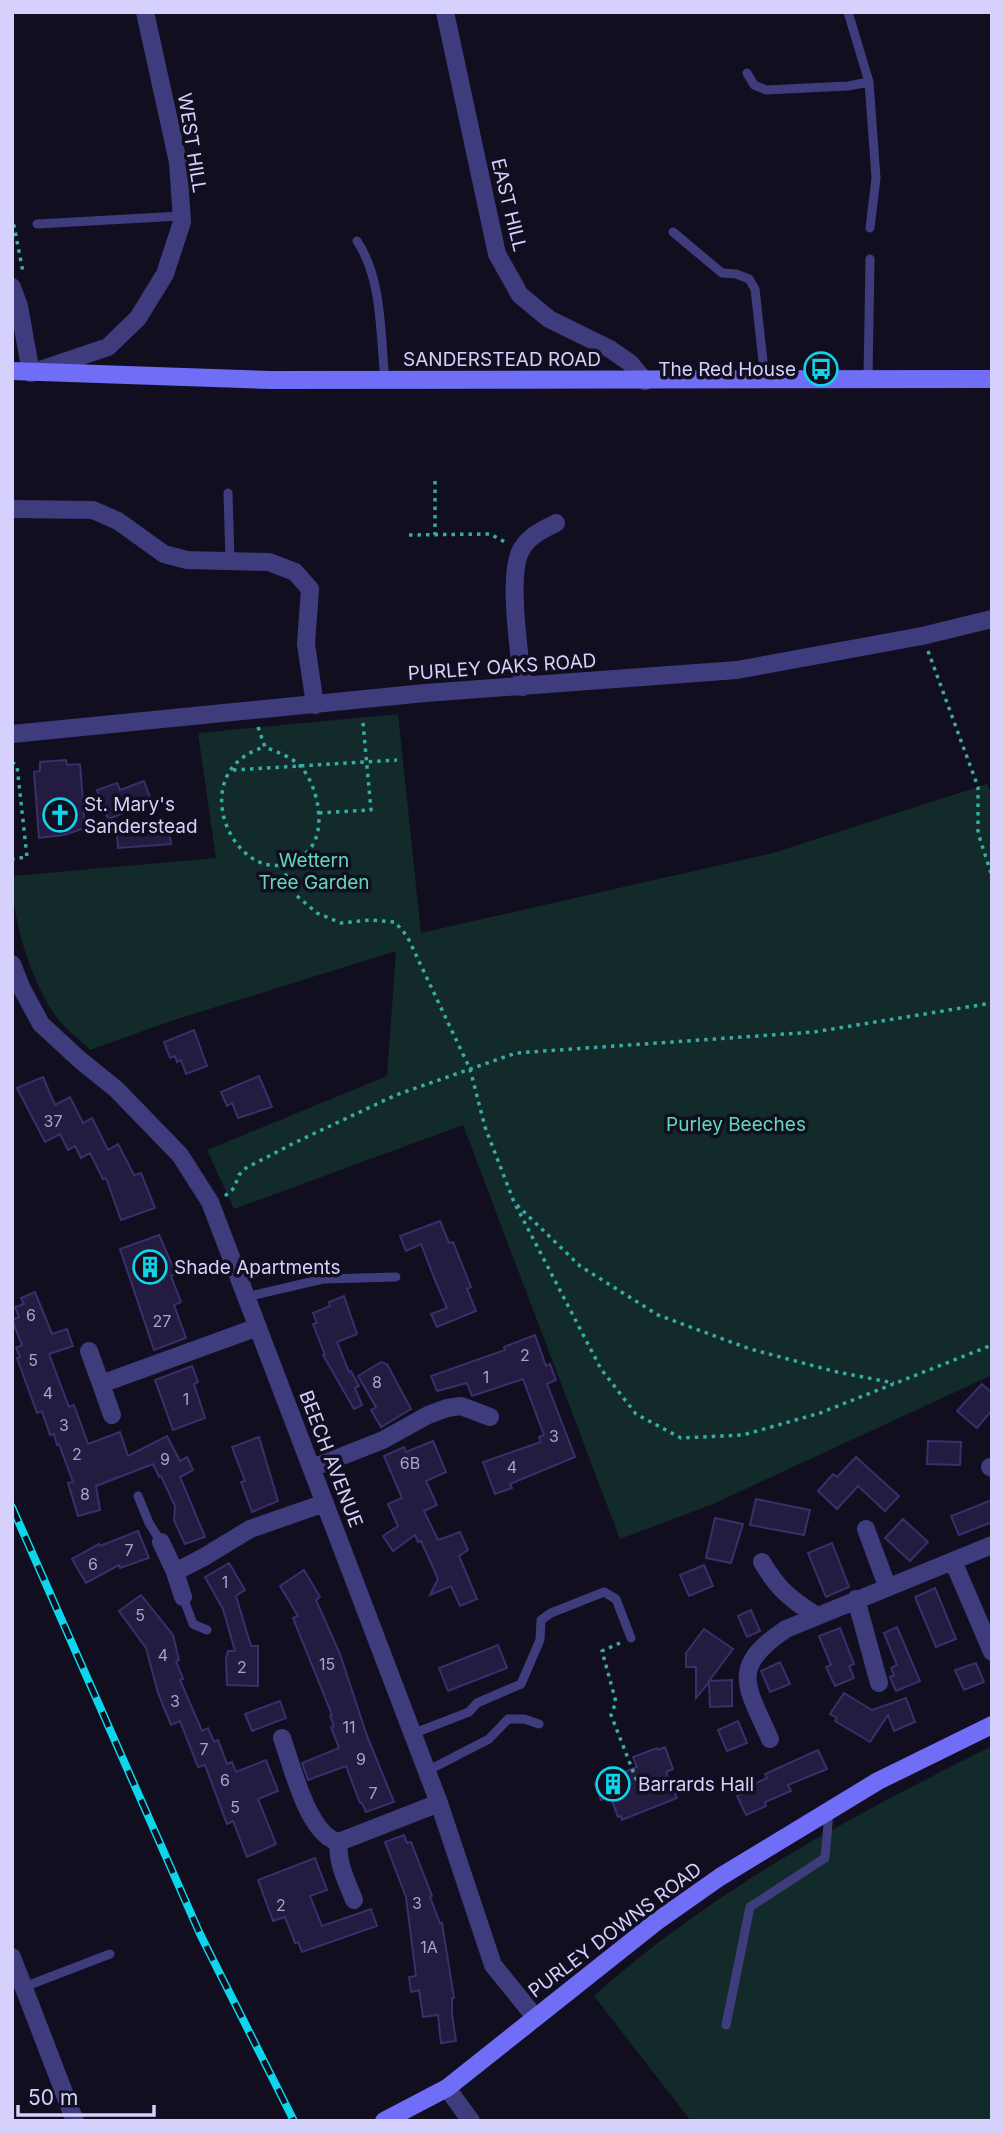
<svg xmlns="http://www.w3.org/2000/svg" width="1004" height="2133" viewBox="0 0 1004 2133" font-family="Inter,sans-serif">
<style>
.green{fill:#122a29}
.building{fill:#231b40;stroke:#3a2f6b;stroke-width:2}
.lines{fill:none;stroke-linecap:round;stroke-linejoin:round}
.path{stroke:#35aca4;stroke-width:3.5;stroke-dasharray:3.5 5;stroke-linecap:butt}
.lane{stroke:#3e3c7d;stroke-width:9}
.street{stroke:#3e3c7d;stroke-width:18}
.secondary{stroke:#706df7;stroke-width:18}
.rail-casing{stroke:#0dd6eb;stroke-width:8}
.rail{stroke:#110e20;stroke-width:5;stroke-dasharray:16;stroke-linecap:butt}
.labels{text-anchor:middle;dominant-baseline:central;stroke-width:7;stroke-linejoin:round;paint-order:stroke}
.number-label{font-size:16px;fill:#a8a3cd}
.street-label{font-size:19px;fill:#d5d0fc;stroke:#110e20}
.poi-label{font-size:19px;fill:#d5d0fc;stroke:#110e20;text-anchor:start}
.park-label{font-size:19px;fill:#61d8ba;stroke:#110e20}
</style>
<rect width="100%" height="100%" fill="#110e20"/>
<path class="green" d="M398,714L421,933L773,853L987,784L992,797V1375L713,1504L620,1539L463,1125L234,1209L207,1150L387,1076L396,951L174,1020L90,1050C79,1039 64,1028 55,1015C30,979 12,919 12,876L216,858L198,733Z
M992,1746V2121H691L594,1996C711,1890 852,1816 992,1746Z"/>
<path class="building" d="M66,760L67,765L80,764L85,828L64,835L39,838L34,772L40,771V762Z
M144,781L152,803L108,819L97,790L117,783L120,790Z
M169,829L171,844L118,848L117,834Z
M194,1030L207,1066L186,1074L181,1060L177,1062L175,1056L170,1058L164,1042Z
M259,1076L272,1107L238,1118L232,1103L227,1106L221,1092Z
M43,1077L55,1105L70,1097L83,1123L92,1118L108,1150L118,1144L134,1175L141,1173L155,1208L121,1220L106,1178L103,1179L90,1153L81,1158L75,1146L68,1150L60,1134L45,1142L17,1088Z
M440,1221L449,1243L453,1242L471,1287L467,1289L476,1311L437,1327L431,1314L447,1308L435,1280L421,1244L406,1251L400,1236Z
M159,1235L176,1274L171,1276L181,1302L174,1305L186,1338L154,1350L120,1249Z
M35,1292L52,1334L67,1329L73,1346L49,1354L69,1407L74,1405L88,1444L120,1432L128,1456L167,1436L180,1461L187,1457L193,1470L180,1477L205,1537L185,1544L174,1520L175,1506L161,1476L159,1477L153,1464L96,1486L100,1510L78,1516L68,1483L73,1482L59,1444L57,1445L54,1434L50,1435L42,1411L37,1413L17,1358L20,1357L16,1348L22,1345L12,1320L19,1317L15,1307L24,1304L21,1298Z
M344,1296L357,1334L337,1342L349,1372L351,1371L359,1386L355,1388L362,1405L354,1409L323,1355H325L313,1324L317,1323L313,1313L330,1306L329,1302Z
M535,1335L546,1366L550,1364L556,1380L547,1384L575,1457L510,1484L512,1488L495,1494L483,1462L541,1442L539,1437L544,1435L523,1379L472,1396L467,1383L437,1391L431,1376L505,1350L504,1347Z
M381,1362L387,1364L411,1409L381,1427L371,1410L376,1407L358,1376Z
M192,1366L198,1382L194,1384L205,1418L173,1430L155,1380Z
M982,1384L992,1393V1410L977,1428L957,1411Z
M259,1437L278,1501L252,1512L241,1482L245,1481L232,1447Z
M433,1441L446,1472L426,1481L437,1505L424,1511L438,1540L460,1532L468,1550L459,1556L477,1599L460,1606L451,1586L430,1595L438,1579L421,1541L418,1542L415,1535L393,1551L383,1536L398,1526L388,1504L402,1498L384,1456L404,1447L406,1452Z
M928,1441L961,1442L960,1465L927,1464Z
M856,1457L899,1496L885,1511L858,1486L837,1509L818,1491L833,1474L837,1477Z
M756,1499L810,1510L804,1535L750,1525Z
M992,1500V1522L959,1535L951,1516Z
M715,1518L743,1524L731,1563L706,1558Z
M903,1519L928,1542L910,1561L885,1538Z
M138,1531L149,1558L120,1568L119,1565L86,1583L72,1559L99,1544L100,1546Z
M832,1543L849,1587L826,1597L808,1553Z
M229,1563L245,1590L236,1596L251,1646H258V1686L227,1685L226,1658L228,1651H235L223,1609L205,1577Z
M704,1565L713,1586L689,1596L680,1575Z
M304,1570L320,1597L316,1600L340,1654L367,1736L394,1802L366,1812L362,1803H360L346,1766L308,1780L302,1763L339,1748L331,1727L334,1726L330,1716L332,1715L293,1618L298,1616L280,1586Z
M935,1588L956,1639L936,1647L915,1597Z
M141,1595L173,1635L179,1660L176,1661L183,1679L180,1680L202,1731L208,1728L214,1742L218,1740L227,1764L232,1762L236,1772L266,1760L278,1791L258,1799L276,1844L247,1857L233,1821L227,1824L205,1765L198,1767L180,1721L171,1725L158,1693L146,1648L119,1611Z
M751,1610L760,1631L747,1637L738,1616Z
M897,1627L920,1681L896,1691L890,1677L894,1675L891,1668L897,1665L884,1633Z
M840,1628L854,1664L849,1666L854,1678L835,1686L826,1667L831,1665L819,1636Z
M704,1629L733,1649L709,1681L732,1680V1706L710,1707L709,1682L696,1698V1667H686V1653Z
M498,1645L507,1668L448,1691L439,1668Z
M780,1662L790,1684L770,1692L761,1671Z
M976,1663L984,1682L964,1690L955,1670Z
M844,1693L872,1710L906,1698L915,1722L894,1731L888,1715L870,1742L835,1721L837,1718L830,1714Z
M280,1701L286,1718L252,1731L245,1714Z
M738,1721L747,1743L727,1751L718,1730Z
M665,1747L673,1769L666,1772L677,1798L622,1820L621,1816L618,1817L610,1796L601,1800L595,1784L637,1767L633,1757L657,1748L658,1750Z
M818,1750L827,1769L788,1785L791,1791L765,1802L766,1806L746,1815L737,1796L744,1793L742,1789L767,1778L765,1774Z
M404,1835L407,1843L411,1842L432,1896L430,1897L440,1923H442L454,1998H452V2014L456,2041L441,2043L438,2015L423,2017L419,1990L411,1992L409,1977L416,1976L406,1897L385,1842Z
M315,1858L327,1890L310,1896L322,1926L371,1909L377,1926L302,1952L298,1942L295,1943L285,1917L273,1921L258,1880Z"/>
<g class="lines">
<path class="path" d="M12,216L23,272
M435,481V535
M409,535L490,534L507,543
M928,651L978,787V833L992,876
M258,727L265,747C277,752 294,758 302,768C318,787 328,833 307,852C245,908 174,773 265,747
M12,762L17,766L27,857L12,859
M233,770L397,760
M319,813L371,810L363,723
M281,866L297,896L317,913L341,923L370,920L395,922L407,936L470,1069L485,1127L514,1202L601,1369L636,1414L681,1438L743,1435L820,1413L992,1345
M225,1196L234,1188L239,1175L246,1168L294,1143L396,1095L516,1053L814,1032L992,1003
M517,1205L580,1266L658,1315L750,1349L837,1372L894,1383
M620,1643L602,1651L616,1702L611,1715L638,1784"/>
<path class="lane" d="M848,12L869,82L876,178L870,228
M747,73L754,85L766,90L848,86L869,82
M37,224L181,216
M673,232L722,273L736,274L749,279L755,289L765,379
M357,241C383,280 380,335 385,380
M868,378L870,259
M228,493L230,561
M246,1297L323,1279L396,1277
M138,1496L149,1523L161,1542
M183,1597L193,1624L207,1630
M412,1734L469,1712L477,1703L521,1684L540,1640L541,1620L551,1613L604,1592L616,1599L631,1638
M427,1771L489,1739L508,1719H524L539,1724
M24,1987L110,1954
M726,2025L750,1907L825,1858L829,1812"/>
<path class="street" d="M445,12L497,254L520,295L549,319L610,349L630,363L645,381
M12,287L19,306L31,373L108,347L138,318L165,274L182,222L178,162L145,12
M12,509L93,510L118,521L164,554L187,560L269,562L295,572L310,589L306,644L315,705
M523,687C520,656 507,575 521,550C529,536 542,530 556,523
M12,734L425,693L737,670L922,636L992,619
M12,964L22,989L41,1024L80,1060L116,1089L180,1155L210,1202L439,1803L493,1965L535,2017
M89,1351L101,1384L258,1327
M101,1384L112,1415
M990,1467L992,1468
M312,1468L383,1440L428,1415L447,1408L461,1406L490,1417
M866,1529L887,1586
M161,1542L175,1572L204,1557L250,1529L325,1503
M953,1561L992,1652
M762,1562C778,1589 790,1599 817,1616
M175,1572L183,1597
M856,1599L879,1683
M282,1738C292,1765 308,1836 339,1842L439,1803
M770,1739C746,1685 729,1667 786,1629L992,1545
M339,1842C336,1861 347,1882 354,1900
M12,1957L75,2121
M447,2088L471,2121"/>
<path class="secondary" d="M12,371L270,380L992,379
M384,2121L447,2088L656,1922L720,1877L878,1781L992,1725"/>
<defs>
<path id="rail" d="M12,1507L200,1934L294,2121"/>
</defs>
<use href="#rail" class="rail-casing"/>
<use href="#rail" class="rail"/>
</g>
<defs>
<symbol id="bus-ring" viewBox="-11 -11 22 22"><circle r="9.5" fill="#110e20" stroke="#0dd6eb" stroke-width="1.5"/><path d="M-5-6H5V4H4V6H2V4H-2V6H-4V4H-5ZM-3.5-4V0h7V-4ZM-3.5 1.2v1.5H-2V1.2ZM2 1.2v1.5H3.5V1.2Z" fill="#0dd6eb"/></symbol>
<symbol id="church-ring" viewBox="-11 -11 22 22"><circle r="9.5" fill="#110e20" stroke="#0dd6eb" stroke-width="1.5"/><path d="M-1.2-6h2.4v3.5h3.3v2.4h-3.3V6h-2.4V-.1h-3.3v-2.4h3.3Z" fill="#0dd6eb"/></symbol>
<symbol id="building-ring" viewBox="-11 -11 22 22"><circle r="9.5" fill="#110e20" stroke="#0dd6eb" stroke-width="1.5"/><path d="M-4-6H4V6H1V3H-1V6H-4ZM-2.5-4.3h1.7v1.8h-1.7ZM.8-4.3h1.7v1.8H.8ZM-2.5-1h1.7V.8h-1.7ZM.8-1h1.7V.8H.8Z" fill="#0dd6eb"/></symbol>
</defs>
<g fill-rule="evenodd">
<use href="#bus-ring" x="802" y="350" width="38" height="38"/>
<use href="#church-ring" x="41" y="796" width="38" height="38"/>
<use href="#building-ring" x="131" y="1248" width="38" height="38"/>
<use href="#building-ring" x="594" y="1765" width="38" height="38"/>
</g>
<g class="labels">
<g class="number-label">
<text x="53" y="1121">37</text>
<text x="31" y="1315">6</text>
<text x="162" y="1321">27</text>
<text x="525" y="1355">2</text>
<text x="33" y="1360">5</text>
<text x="486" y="1377">1</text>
<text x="377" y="1382">8</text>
<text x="48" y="1393">4</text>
<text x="186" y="1399">1</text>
<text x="64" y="1425">3</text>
<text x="554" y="1436">3</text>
<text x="77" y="1454">2</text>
<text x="165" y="1459">9</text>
<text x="410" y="1463">6B</text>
<text x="512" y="1467">4</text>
<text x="85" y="1494">8</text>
<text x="129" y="1550">7</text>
<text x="93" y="1564">6</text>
<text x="225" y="1582">1</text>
<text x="140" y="1615">5</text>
<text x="163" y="1655">4</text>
<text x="327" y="1664">15</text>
<text x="242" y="1667">2</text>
<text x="175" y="1701">3</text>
<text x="349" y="1727">11</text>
<text x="204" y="1749">7</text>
<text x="361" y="1759">9</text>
<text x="225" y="1780">6</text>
<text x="373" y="1793">7</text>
<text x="235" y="1807">5</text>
<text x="417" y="1903">3</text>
<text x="281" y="1905">2</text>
<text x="429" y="1947">1A</text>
</g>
<g class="street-label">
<text transform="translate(192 143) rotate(81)">WEST HILL</text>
<text transform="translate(509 205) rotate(76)">EAST HILL</text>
<text x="502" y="359">SANDERSTEAD ROAD</text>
<text transform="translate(502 667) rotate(-4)">PURLEY OAKS ROAD</text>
<text transform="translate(331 1459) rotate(69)">BEECH AVENUE</text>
<text transform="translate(615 1930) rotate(-37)">PURLEY DOWNS ROAD</text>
</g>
<g class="poi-label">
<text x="796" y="369" text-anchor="end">The Red House</text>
<text x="84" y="804">St. Mary's<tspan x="84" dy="22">Sanderstead</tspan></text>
<text x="174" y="1267">Shade Apartments</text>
<text x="638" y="1784">Barrards Hall</text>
</g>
<g class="park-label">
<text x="314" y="860">Wettern<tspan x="314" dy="22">Tree Garden</tspan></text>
<text x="736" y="1124">Purley Beeches</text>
</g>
</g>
<rect width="1004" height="2133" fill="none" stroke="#d5d0fc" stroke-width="28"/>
<path d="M18 2105v10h136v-10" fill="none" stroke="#d5d0fc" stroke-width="3.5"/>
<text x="28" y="2105" font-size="21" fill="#d5d0fc" stroke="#110e20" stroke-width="5" paint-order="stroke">50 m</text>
</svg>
